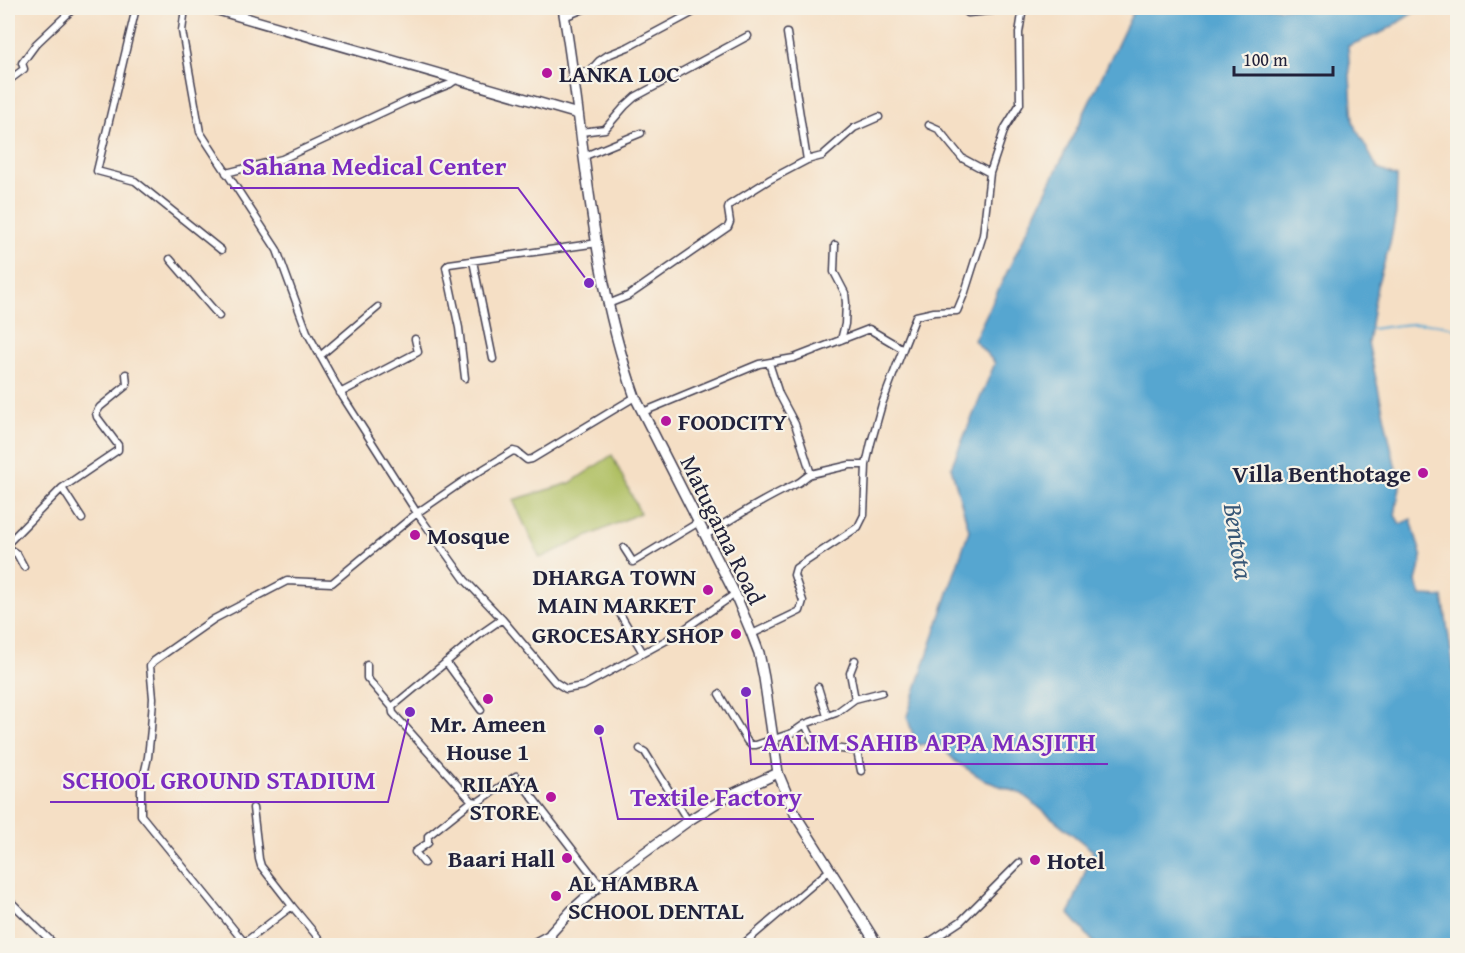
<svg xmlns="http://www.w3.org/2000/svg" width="1465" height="953" viewBox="0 0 1465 953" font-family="'Gentium Book Plus',serif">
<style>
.green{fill:#afbf62;stroke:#68704e;stroke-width:1.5}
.water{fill:#56a6d0;stroke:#3c6486;stroke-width:1.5}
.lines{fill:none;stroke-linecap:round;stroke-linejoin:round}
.stream{stroke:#56a6d0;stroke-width:2}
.street-casing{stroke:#423e50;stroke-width:9}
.secondary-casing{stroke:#423e50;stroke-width:12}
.primary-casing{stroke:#423e50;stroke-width:12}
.street{stroke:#fff;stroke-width:6}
.secondary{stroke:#fff;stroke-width:9}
.primary{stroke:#fff;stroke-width:9}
.poi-dot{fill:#b5179e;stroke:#f7f3e8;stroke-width:2}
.labels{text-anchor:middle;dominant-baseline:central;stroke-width:4.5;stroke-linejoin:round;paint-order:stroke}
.poi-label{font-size:24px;font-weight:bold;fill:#22223b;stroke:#f7f3e8;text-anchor:start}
.street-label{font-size:24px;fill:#22223b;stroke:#f7f3e8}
.water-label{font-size:26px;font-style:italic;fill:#375777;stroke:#f7f3e8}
.leader{fill:none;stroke:#7b2cbf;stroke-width:2}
.callout-dot{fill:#7b2cbf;stroke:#f7f3e8;stroke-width:2}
.callout-label{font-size:26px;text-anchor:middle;font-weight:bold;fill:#7b2cbf;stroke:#f7f3e8;stroke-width:4.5;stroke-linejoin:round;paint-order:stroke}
</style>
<rect width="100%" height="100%" fill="#f7f3e8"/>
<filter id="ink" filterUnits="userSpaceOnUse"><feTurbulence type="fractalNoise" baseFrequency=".0167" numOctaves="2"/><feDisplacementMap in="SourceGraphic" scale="12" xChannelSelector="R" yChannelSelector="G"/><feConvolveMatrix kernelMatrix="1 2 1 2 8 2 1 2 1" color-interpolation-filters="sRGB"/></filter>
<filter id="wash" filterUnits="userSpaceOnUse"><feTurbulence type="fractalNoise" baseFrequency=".008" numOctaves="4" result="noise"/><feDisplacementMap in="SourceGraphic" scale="24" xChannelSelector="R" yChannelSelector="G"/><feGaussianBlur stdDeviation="1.35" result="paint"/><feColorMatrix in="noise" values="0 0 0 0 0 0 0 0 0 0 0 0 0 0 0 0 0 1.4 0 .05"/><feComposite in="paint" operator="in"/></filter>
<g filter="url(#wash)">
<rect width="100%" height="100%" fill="#f5dfc5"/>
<path class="green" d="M612,455L640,513L540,558L513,500L570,483Z"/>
<path class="water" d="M1135,8H1417L1416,11L1385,31L1348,46L1353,123L1378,169L1397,177L1396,213L1390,244L1377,286L1368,343L1400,487L1395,515L1400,524L1411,519L1422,558L1416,581L1421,596L1443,597L1458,700L1457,945H1096L1069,914L1093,851L1022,794L986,781L955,761L938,743L916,745L907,716L969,530L951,467L995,363L974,340Z"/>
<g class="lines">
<path class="stream" d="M1371,329C1395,326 1437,317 1458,331"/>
</g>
</g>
<g filter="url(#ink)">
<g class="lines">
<defs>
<path id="street" d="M136,8L97,171L135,181L221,250
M185,8L182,31L200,132L277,250L307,332L343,397L417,513L465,580L502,619L555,682L566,689L583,686L676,635L735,594
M962,8L968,13L1021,8
M564,17L586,8
M787,33L807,160
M572,71L589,72L599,61L608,55L628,47L701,8
M8,81L24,69L22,63L36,44L74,8
M929,125L938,129L962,158L990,173
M581,132L605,129L625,106L635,97L748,36
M585,156L641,133
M226,173L282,159L407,101L450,84L457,79
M835,245L834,272L845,293L846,303L845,324L841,340
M170,259L219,316
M473,261L493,359
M608,304L628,296L728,227L730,222L728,209L729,205L769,180L807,160L822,156L854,128L879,117
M903,349L916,316L934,312L957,311L965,292L983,235L990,173L1005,128L1020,104L1019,33L1023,8
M320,356L378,307
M465,378L459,328L446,267L449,264L598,243
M340,393L418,352L415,339
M643,412L759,364L794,358L869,329L903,349L882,404L871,443L866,465L864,515L858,527L796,568L794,575L803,601L800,611L752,634
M811,474L850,465H866
M62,488L82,519
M706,535C736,516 764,499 796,484C803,481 805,476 811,474L795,424L779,394L769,363
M8,543L62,488L118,450V445L97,417L96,413L100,407L127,385L126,374
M8,548L17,554L24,567
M624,548L633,562L699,522
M616,607L643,653
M502,619L479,635L392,707L393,713L472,801L478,802L516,776L600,885
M446,662L481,710
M367,665V678L392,707
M818,687L827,716
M719,694L747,741L751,745H756L792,733L805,724L836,713L855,699L850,673L855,660
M855,699L882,692
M805,724L814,743L818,746L857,751L861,771
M640,749L645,752L688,821
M253,808L259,859L261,866L292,906
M424,863L415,852L428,843V836L472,801
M8,899L56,946
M244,942L141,815V788L148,757L151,729L153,698L150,666L154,661L214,619L287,581L332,583L417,513L462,482L513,451L517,452L527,460L532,459L635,397
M240,946L292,906L325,946
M527,946L551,933
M741,946L831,869
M923,946L961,921L1019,863"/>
<path id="secondary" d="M211,8L578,114
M549,946L551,933L573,909L600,885L688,821L728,796L778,773"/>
<path id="primary" d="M563,8C585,137 590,272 635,397L735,594L751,632L759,653L764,678L778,773L796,816L878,946"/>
</defs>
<use href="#street" class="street-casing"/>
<use href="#secondary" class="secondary-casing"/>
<use href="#primary" class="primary-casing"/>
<use href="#street" class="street"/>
<use href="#secondary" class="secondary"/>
<use href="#primary" class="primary"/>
</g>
</g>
<g class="poi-dot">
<circle cx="547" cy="73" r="6"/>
<circle cx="666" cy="421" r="6"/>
<circle cx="1423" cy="473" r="6"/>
<circle cx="415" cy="535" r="6"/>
<circle cx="708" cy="590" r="6"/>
<circle cx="736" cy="634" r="6"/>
<circle cx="488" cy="699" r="6"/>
<circle cx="551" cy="797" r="6"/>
<circle cx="567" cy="858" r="6"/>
<circle cx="1035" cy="860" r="6"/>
<circle cx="556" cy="896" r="6"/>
</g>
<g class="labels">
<g class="poi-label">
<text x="559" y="73">LANKA LOC</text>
<text x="678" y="421">FOODCITY</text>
<text x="1411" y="473" text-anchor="end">Villa Benthotage</text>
<text x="427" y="535">Mosque</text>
<text x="696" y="576" text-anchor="end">DHARGA TOWN<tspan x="696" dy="28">MAIN MARKET</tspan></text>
<text x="724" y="634" text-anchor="end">GROCESARY SHOP</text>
<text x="488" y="723" text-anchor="middle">Mr. Ameen<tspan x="488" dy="28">House 1</tspan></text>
<text x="539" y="783" text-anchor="end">RILAYA<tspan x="539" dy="28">STORE</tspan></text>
<text x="555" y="858" text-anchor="end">Baari Hall</text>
<text x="1047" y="860">Hotel</text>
<text x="568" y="882">AL HAMBRA<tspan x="568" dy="28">SCHOOL DENTAL</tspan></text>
</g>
<g class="street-label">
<text transform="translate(723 530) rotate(64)">Matugama Road</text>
</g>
<g class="water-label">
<text transform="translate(1239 541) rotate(81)">Bentota</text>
</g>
</g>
<path class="leader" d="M589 283L518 188H230M746 692L751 764H1108M410 712L388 802H50M599 730L618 819H814"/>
<g class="callout-dot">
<circle cx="589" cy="283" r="6"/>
<circle cx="746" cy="692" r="6"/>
<circle cx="410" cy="712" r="6"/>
<circle cx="599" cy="730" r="6"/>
</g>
<g class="callout-label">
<text x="374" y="175">Sahana Medical Center</text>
<text x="929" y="751">AALIM SAHIB APPA MASJITH</text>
<text x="219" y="789">SCHOOL GROUND STADIUM</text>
<text x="716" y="806">Textile Factory</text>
</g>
<rect width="1465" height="953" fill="none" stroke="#f7f3e8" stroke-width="30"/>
<path d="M1234 66v9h99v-9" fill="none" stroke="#22223b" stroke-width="3"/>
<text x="1243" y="66" font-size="18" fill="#22223b" stroke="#f7f3e8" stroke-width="4.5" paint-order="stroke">100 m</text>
</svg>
